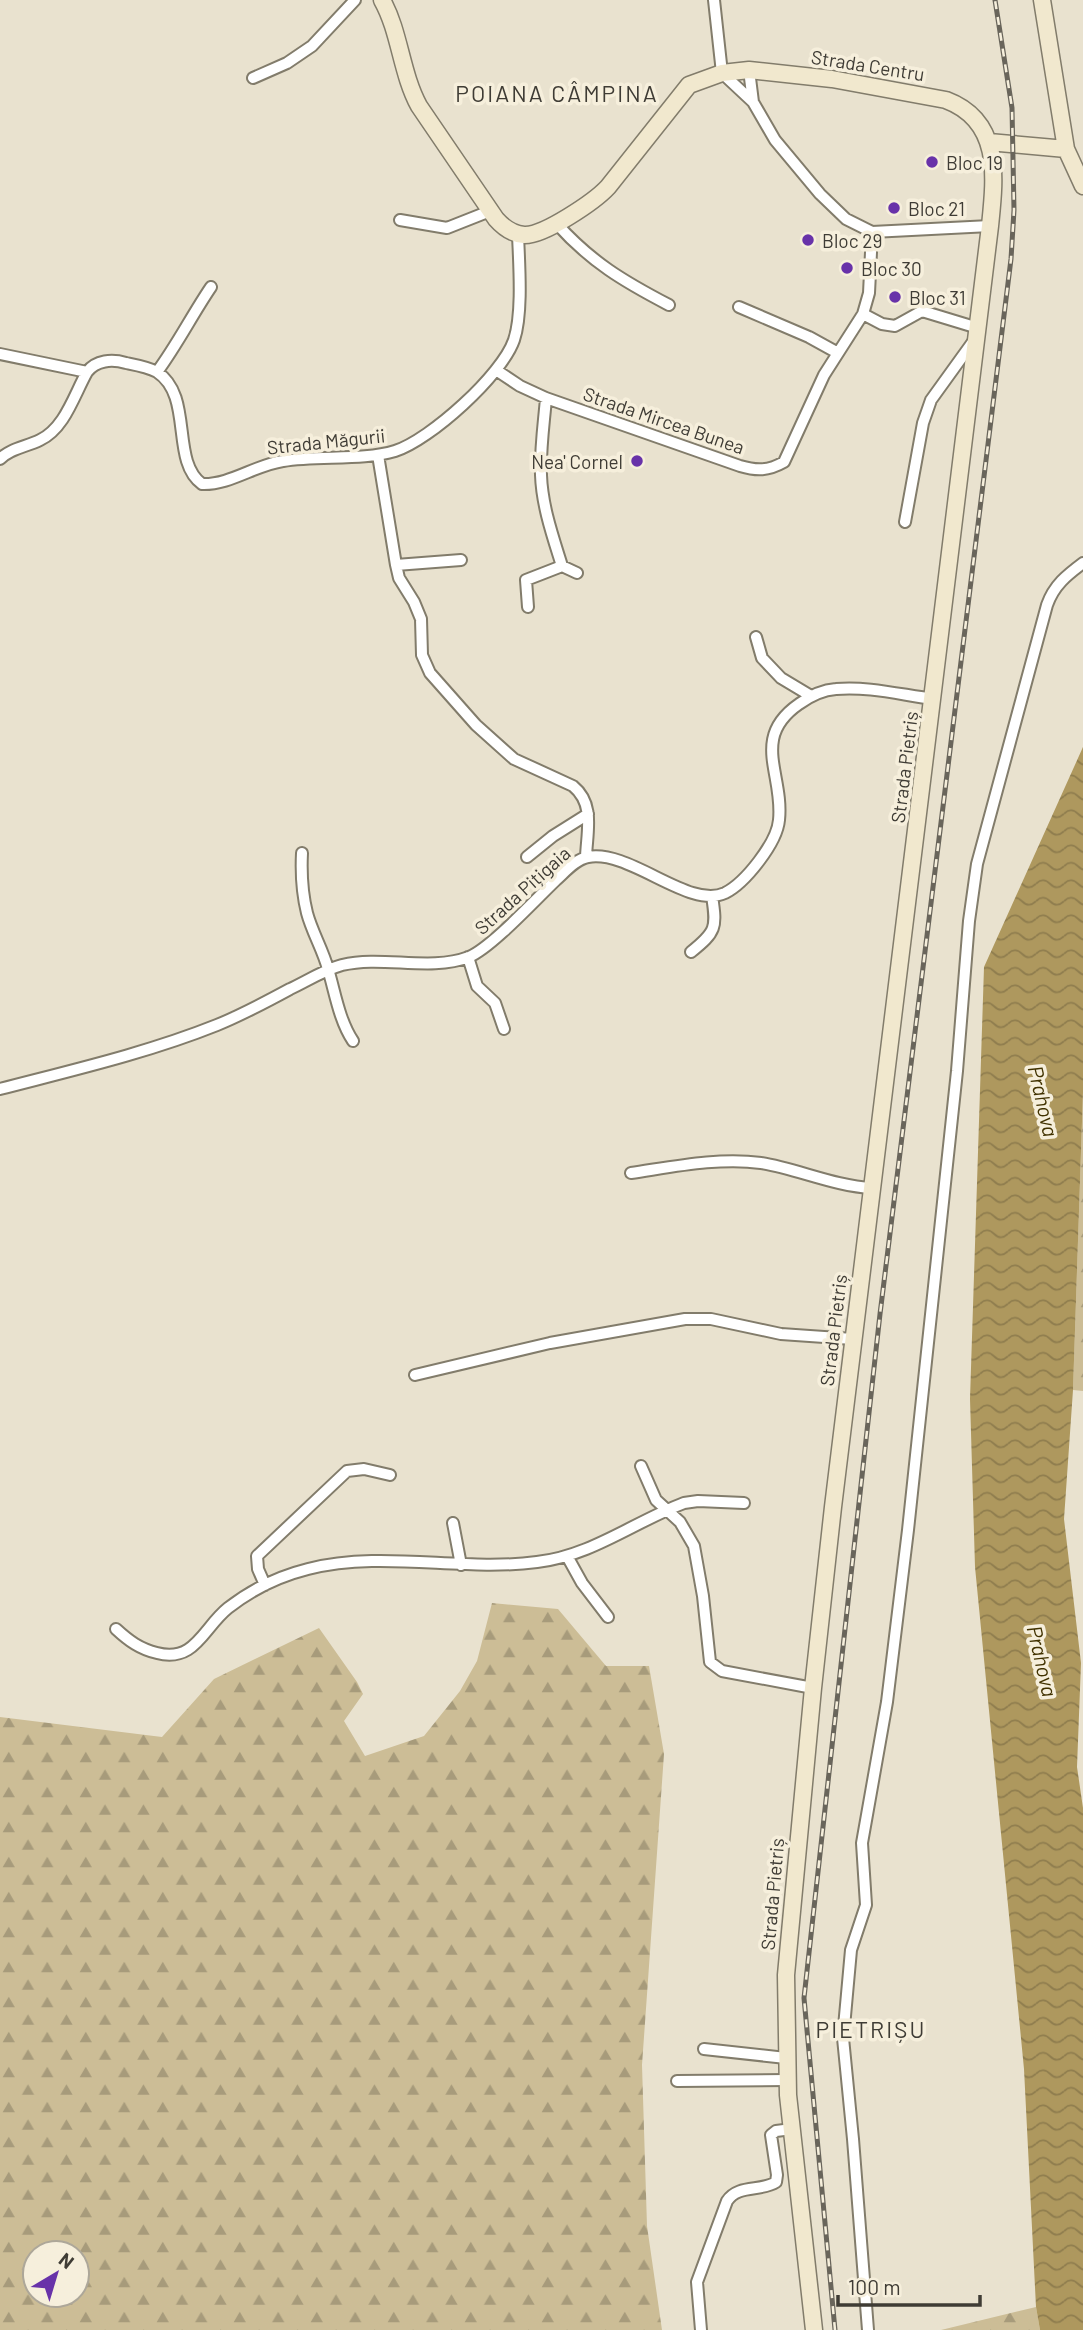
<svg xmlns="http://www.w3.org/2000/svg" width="1083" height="2330" viewBox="0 0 1083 2330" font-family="Barlow,sans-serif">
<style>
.forest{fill:url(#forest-firs);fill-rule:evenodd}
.water{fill:url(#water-waves)}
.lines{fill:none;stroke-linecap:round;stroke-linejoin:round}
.minor-casing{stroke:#827c6b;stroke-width:14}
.secondary-casing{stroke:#827c6b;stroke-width:19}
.minor{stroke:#fff;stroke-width:10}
.secondary{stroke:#f1e8ce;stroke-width:16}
.rail-casing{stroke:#69655b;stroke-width:5}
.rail{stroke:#f6efdc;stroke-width:2.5;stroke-dasharray:8;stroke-linecap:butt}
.poi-dot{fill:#6832a9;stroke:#f6efdc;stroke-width:2.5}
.labels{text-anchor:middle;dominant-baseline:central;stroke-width:7;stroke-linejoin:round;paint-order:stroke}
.street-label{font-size:19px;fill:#3f3c35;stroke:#f6efdc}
.poi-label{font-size:19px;fill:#3f3c35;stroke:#f6efdc;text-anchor:start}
.water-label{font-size:21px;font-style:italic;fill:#413200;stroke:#f6efdc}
.quarter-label{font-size:23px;letter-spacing:2px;fill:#3f3c35;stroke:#f6efdc}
</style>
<defs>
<pattern id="forest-firs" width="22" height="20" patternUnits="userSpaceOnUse" patternTransform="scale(1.75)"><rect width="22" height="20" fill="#ccbd96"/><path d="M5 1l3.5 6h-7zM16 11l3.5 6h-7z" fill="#a79b7b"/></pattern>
<pattern id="water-waves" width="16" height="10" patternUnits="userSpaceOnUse" patternTransform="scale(1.75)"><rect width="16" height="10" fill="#ae985e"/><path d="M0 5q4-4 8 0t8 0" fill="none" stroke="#8f7d4e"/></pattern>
</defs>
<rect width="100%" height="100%" fill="#e9e2cf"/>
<path class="forest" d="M1083,1092V1391L1073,1390Z
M492,1603L558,1609L606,1666H649L664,1754L642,2065L647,2226L662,2330H0V1717L162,1737L214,1679L319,1628L357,1682L363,1694L344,1721L365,1756L424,1736L460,1691L477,1661ZM35,2253H77V2295H35Z
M1036,2307L1040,2330H941Z"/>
<path class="water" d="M1083,747V1092L1073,1390L1064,1519L1081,1663L1077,1767L1083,1808V2330H1040L1036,2307L1024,2069L975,1567L970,1399L984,967Z"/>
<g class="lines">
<defs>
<path id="minor" d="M714,0L722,73L753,102
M749,70L753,102L775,140L820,194L846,219L872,232L990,226
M253,78L287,63L312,46L355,0
M400,220L447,228L490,211
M556,223C591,262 623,281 669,305
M739,307L809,337L838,353
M863,314L882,324L895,326L922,311L978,328
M0,354L87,372
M496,370L520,386L546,398L740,466C757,471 768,471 784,462L824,375L863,314L869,293L872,232
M157,372C177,345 192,315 211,287
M546,398C544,423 540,449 541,475C542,506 553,537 562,566
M378,455L396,565L399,578L414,602L421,619L422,655L430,673L476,725L514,759L573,786C595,804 587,831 586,857
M0,459C11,448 26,447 40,440C65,428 74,395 87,372C96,360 112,359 126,363C136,365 148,367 157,372C194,396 170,461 202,484C230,485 255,465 283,461C318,455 363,461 395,451C430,440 502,375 514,340C523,313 519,263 518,234
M905,522L923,423L931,400L975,339
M396,565L461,560
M528,607L526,580L562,566L577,573
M756,637L762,658L781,678L811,696
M302,853C301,873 302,893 307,913C312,932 323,950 328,969C335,992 339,1020 353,1041
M527,857L553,836L588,814
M691,952C716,932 717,928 712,896
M468,957L477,986L495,1003L504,1029
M0,1089C73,1070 147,1053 217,1025C242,1015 266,1002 290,989C307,981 324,970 342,965C383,955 429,972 469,957C492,947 536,899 556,880C565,872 576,859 588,857C630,849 689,910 725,893C745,883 777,843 779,820C784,774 750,738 799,704C810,696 822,690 836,689C868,686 902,695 934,699
M631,1173C672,1167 719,1157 761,1163C798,1169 834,1186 872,1188
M415,1375L550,1343L685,1319H711L781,1334L853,1339
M641,1466L656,1500L680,1522L694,1546L703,1596L710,1662L722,1671L813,1688
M453,1523L461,1565
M567,1556L582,1583L608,1617
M265,1585L258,1569L257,1556L347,1471L364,1469L390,1475
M116,1629C129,1641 140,1649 157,1653C195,1663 203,1628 228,1608C251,1590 280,1576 308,1569C383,1550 461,1572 537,1562C591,1556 634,1522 684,1503L698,1501L744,1503
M704,2049L786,2058
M677,2081L787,2080
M701,2330L697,2282L727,2201C738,2184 761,2192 776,2182L777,2175L771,2135L776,2131L792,2129
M868,2330L853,2139L843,2038L851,1950L866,1905L862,1843L887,1702L908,1530L957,1071L969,921L977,864L1047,605C1054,585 1067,575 1083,563"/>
<path id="secondary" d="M382,0C400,32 401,73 419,106L496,219C503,227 513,234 524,235C544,236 595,201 608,187L689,85L722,73L749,70L832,79L946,100C1002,121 995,177 990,226L833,1507L813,1688L786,1975L788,2095L814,2330
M1042,0L1066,149L1083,186
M989,142L1066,149"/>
</defs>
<use href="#minor" class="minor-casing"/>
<use href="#secondary" class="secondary-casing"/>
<use href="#minor" class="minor"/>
<use href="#secondary" class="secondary"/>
<defs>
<path id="rail" d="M835,2330L804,1998L880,1314L1011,259L1014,210L1012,108L995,0"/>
</defs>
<use href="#rail" class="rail-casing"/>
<use href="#rail" class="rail"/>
</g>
<g class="poi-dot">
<circle cx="932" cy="162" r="7"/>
<circle cx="894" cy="208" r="7"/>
<circle cx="808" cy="240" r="7"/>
<circle cx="847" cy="268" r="7"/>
<circle cx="895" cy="297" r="7"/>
<circle cx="637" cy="461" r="7"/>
</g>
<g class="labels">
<g class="street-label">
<text transform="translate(868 65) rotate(9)">Strada Centru</text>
<text transform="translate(664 420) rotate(19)">Strada Mircea Bunea</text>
<text transform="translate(326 441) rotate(-6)">Strada Măgurii</text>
<text transform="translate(904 767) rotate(-83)">Strada Pietriș</text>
<text transform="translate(522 890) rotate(-42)">Strada Pițigaia</text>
<text transform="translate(833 1330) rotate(-83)">Strada Pietriș</text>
<text transform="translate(772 1894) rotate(-85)">Strada Pietriș</text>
</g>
<g class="poi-label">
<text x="946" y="162">Bloc 19</text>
<text x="908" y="208">Bloc 21</text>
<text x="822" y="240">Bloc 29</text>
<text x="861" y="268">Bloc 30</text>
<text x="909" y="297">Bloc 31</text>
<text x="623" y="461" text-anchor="end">Nea' Cornel</text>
</g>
<g class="water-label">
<text transform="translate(1044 1101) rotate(77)">Prahova</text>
<text transform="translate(1043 1661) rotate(77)">Prahova</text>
</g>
<g class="quarter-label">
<text x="557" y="93">POIANA CÂMPINA</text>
<text x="871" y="2029">PIETRIȘU</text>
</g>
</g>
<g transform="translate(56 2274) rotate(38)"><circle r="33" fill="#f6efdc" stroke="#ada799" stroke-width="2"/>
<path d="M0-5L12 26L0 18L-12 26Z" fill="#6832a9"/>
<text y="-10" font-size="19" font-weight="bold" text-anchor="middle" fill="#3f3c35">N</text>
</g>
<path d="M838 2295v10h142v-10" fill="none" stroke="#3f3c35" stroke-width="3.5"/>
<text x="848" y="2295" font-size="21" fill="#3f3c35" stroke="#f6efdc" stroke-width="5" paint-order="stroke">100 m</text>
</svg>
